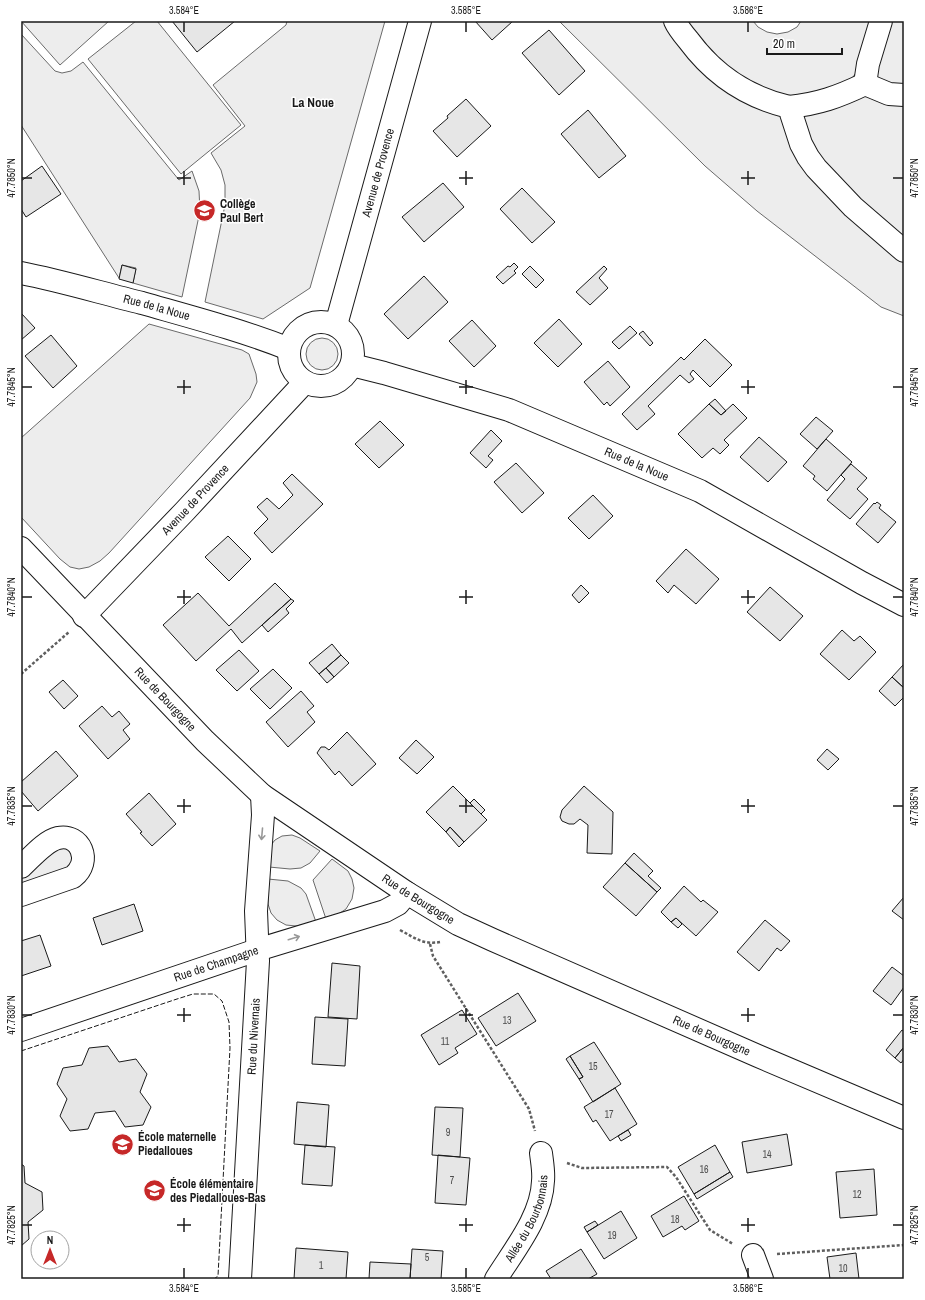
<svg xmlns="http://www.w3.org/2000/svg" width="925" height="1300" viewBox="0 0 925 1300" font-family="'Archivo Narrow',sans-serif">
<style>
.built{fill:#ededed;stroke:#6a6a6a}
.building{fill:#e6e6e6;stroke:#1a1a1a}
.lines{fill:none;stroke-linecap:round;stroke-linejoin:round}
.minor-casing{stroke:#1a1a1a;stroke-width:24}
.path{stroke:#5f5f5f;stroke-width:2.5;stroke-dasharray:3 2;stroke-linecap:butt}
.minor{stroke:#fff;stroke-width:22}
.fence{stroke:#1a1a1a;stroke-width:1;stroke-dasharray:5 2;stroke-linecap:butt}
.oneway{stroke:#989898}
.ticks{fill:none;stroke:#1a1a1a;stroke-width:1.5}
.labels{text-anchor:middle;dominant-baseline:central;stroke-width:3;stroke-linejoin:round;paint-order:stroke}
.number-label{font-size:10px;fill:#4d4d4d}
.street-label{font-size:12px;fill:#1a1a1a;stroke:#fff}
.poi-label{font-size:12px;font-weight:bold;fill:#1a1a1a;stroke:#fff;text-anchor:start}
.neighbourhood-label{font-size:13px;font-weight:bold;fill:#1a1a1a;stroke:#fff}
.neatline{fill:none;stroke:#1a1a1a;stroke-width:1.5}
.ticks-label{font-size:10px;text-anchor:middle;fill:#1a1a1a}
</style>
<rect width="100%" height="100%" fill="#fff"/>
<path class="built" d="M21,21H109L60,65Z
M136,21H157L241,125L181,174L88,59Z
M287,21H385L310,288L263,319L205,302L225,205V185L221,170L211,153L245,126L213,85L286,25Z
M559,21H667L783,113L904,261V316L881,307L757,211L705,166Z
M683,21H753L758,27L767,32L777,34L788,32L797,27L801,21H874L856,73L848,83L806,99L774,95L724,68Z
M887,21H904V89L875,77Z
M21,34L55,71L62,73L71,71L83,62L179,180L192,171L199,191L200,211L182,297L133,283L136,268L122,265L119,278L21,125Z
M864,96L904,100V241L858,202L814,153L802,116Z
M149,324L242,350L249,354L256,374L257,382L250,398L109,553L100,561L89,567L79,569L70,567L60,559L21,517V438Z
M306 354a16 16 0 1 1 32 0a16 16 0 1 1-32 0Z
M292,835L300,838L320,851L310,863L301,868L290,869L269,867L271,845L275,840L282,836Z
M68,848L73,853L74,867L21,884V878L26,872L53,849Z
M332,859L348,871L352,879L354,888L352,899L346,909L337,915L326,919L313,880Z
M268,879L288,881L301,888L306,894L316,922L296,926L286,925L277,920L271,913L268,904Z"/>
<path class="building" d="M172,21H235L197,52Z
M475,21H513L492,40Z
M549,30L585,71L559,95L522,53Z
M466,99L491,126L457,157L433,131L448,118L447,116Z
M588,110L626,156L599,178L561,134Z
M42,166L61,194L26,217L21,209V181Z
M443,183L464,207L424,242L402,217Z
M522,188L555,222L532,243L500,209Z
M514,263L518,267L514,271L516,273L503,284L496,277L508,266L510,267Z
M122,265L136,269L133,283L119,279Z
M530,266L544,280L536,288L522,274Z
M604,266L607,269L599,278L608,288L590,305L576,292Z
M424,276L448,302L408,339L384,314Z
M21,313L35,328L21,340Z
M559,319L582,344L558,367L534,343Z
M472,320L496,346L474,367L449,341Z
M630,326L637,333L619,349L612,342Z
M643,331L653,343L650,346L639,334Z
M51,335L77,366L53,388L25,356Z
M705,339L732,365L710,387L693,370L690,374L694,379L689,383L680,375L648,406L655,414L637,430L622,414L681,357L684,360Z
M608,361L630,387L610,406L607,402L604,405L584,382Z
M715,399L726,411L721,415L709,404Z
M709,404L721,415L733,404L747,418L724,440L729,445L720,454L713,448L702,458L678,434Z
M816,417L833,431L817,449L800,434Z
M380,421L404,445L379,468L355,444Z
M491,430L502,441L488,456L493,460L486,468L470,453Z
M759,437L787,462L768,482L740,457Z
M826,439L852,462L827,491L813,479L815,476L803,466Z
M516,463L544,493L522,513L494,482Z
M851,464L867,478L857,489L868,499L850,519L827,500L845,479L841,475Z
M292,474L323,504L272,553L254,533L268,519L257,507L267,498L279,509L293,495L283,483Z
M593,495L613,516L589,539L568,518Z
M877,502L881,505L879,508L896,522L878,543L856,524L874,503L875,504Z
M228,536L251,559L229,581L205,557Z
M686,549L719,579L696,604L674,585L668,593L656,581Z
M275,583L291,599L242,643L231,629L196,661L163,625L198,593L229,626Z
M581,585L589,593L579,603L572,595Z
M770,587L803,616L780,641L747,612Z
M291,599L294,601L286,609L289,613L268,632L262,625Z
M842,630L854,641L860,636L876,652L849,680L820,654Z
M332,644L341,655L319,674L309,663Z
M239,650L259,671L237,691L216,670Z
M341,655L349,663L334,677L326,668Z
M904,664V688L892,677Z
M326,668L334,677L327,683L319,674Z
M273,669L292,688L270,709L250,689Z
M892,677L904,688V697L895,706L879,691Z
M63,680L78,696L64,709L49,692Z
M301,691L314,706L307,712L315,722L288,747L266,722Z
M102,706L112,717L119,711L130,724L123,730L130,739L108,759L79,726Z
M347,732L376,764L352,786L339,771L335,775L317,753L321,747H325L329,750Z
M416,740L434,757L417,774L399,758Z
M827,749L839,759L828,770L817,760Z
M56,751L78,776L38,811L21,791V782Z
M453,786L487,820L464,842L450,827L446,832L426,812Z
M584,786L613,812L612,854L587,853L588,825L580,819L574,824H569L562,821L560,817L562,810Z
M149,793L176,824L152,846L140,833L142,832L126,814Z
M474,799L485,810L481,814L470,803Z
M450,827L464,842L459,847L446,832Z
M634,853L653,871L648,876L661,888L657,892L625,863Z
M625,863L657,892L636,916L603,887Z
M684,886L701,902L703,900L718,912L696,936L676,918L671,922L661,912Z
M904,897V920L892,911Z
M134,904L143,931L102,945L93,918Z
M676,918L682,924L678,928L671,922Z
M765,920L790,941L781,951L777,948L759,971L737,952Z
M40,935L51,966L21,976V941Z
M332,963L360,966L357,1019L328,1017Z
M892,967L904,976V987L891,1005L873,991Z
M518,993L536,1021L496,1046L478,1018Z
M462,1010L477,1034L455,1048L458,1053L439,1065L421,1035Z
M315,1017L348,1019L345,1066L312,1064Z
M902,1030L904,1031V1047L895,1058L886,1050Z
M594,1042L621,1084L593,1102L579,1079L583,1077L570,1056Z
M108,1046L119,1062L136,1059L147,1074L140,1092L151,1107L143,1125L125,1127L115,1111L95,1113L88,1129L70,1131L60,1116L67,1099L57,1084L63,1068L82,1065L89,1048Z
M904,1047V1059L901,1063L895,1058Z
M570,1056L583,1077L579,1079L566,1059Z
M615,1088L637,1124L610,1141L596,1120L593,1122L584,1107Z
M297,1102L329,1105L326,1147L294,1144Z
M435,1107L463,1108L460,1157L432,1155Z
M628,1130L631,1135L621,1141L618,1136Z
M787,1134L792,1165L747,1173L742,1142Z
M305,1145L335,1147L332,1186L302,1184Z
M715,1145L730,1172L694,1194L678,1167Z
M438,1155L470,1158L466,1205L435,1203Z
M21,1164L24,1166L25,1183L42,1192L43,1210L28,1222L29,1239L21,1246Z
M874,1169L877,1215L840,1218L836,1172Z
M730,1172L733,1177L697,1199L694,1194Z
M684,1196L699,1221L685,1230L682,1226L663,1237L651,1216Z
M621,1211L637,1238L604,1259L587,1232Z
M595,1221L598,1225L587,1232L584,1227Z
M296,1248L348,1252L346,1279H294Z
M412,1249L443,1251L441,1279H410Z
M581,1249L597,1274L588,1279H551L546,1271Z
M856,1253L859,1279H830L827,1257Z
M370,1262L411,1264L410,1279H369Z"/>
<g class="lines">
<defs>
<g id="minor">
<path d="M675,21C678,28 684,35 689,41C715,76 747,97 789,107L801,144L808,157L816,168L853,207L904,251"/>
<path d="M865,84L868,64L881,21"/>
<path d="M789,107C818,104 838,97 865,84L889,94L904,95"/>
<path id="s1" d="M21,273C62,281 101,293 142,303C191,317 241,330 289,349"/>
<circle cx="321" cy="354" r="32"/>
<path id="s2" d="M336,325L420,21"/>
<path id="s3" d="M352,365L384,373L509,410L700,491L862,583L904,605"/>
<path id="s4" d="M21,548L205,741L262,795L407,893L458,924L493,940L758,1056L904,1118"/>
<path id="s5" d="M84,616L185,511L305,382"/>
<path d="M21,867C31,858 45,841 58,838C80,833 93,861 73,877L21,895"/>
<path id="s6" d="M21,1030L257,950L385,911L398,904L407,893"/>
<path d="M753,1255L762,1279"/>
<path id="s7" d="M240,1279L258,961L256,911L263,815L262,795"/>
<path id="s8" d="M496,1279C514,1250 542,1216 543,1181C544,1172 542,1162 541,1153"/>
</g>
</defs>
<use href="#minor" class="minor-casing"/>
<path class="path" d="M21,674L69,632
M400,930C415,938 423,945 440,942
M430,944L433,956L529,1109L535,1131
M567,1163L582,1168L667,1167L676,1177L710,1230L733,1244
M777,1254L904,1245"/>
<use href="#minor" class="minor"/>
<path class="fence" d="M21,1051L177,999L193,994H214L222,1001L229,1022L230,1048L218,1276L214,1279"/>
</g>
<defs><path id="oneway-shaft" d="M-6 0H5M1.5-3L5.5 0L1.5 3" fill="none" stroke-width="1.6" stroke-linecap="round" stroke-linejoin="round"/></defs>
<g class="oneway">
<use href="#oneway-shaft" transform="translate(262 834) rotate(95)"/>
<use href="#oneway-shaft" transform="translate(294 938) rotate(-17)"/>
</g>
<path class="ticks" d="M184,22V32M466,22V32M748,22V32M184,171V185M466,171V185M748,171V185M22,178H32M177,178H191M459,178H473M741,178H755M893,178H903M184,380V394M466,380V394M748,380V394M22,387H32M177,387H191M459,387H473M741,387H755M893,387H903M184,590V604M466,590V604M748,590V604M22,597H32M177,597H191M459,597H473M741,597H755M893,597H903M184,799V813M466,799V813M748,799V813M22,806H32M177,806H191M459,806H473M741,806H755M893,806H903M184,1008V1022M466,1008V1022M748,1008V1022M22,1015H32M177,1015H191M459,1015H473M741,1015H755M893,1015H903M184,1218V1232M466,1218V1232M748,1218V1232M22,1225H32M177,1225H191M459,1225H473M741,1225H755M893,1225H903M184,1268V1278M466,1268V1278M748,1268V1278"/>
<defs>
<symbol id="school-disc" viewBox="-11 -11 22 22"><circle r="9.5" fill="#c62828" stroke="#fff"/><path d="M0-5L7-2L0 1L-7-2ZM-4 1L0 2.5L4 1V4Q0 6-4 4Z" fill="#fff"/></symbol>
</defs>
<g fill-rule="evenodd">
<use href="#school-disc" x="192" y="198" width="25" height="25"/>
<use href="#school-disc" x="110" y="1132" width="25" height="25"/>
<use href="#school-disc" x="142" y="1178" width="25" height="25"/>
</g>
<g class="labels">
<g class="number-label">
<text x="507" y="1020">13</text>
<text x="445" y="1041">11</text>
<text x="593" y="1066">15</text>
<text x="609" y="1114">17</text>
<text x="448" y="1132">9</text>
<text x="767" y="1154">14</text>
<text x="704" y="1169">16</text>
<text x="452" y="1180">7</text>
<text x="857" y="1194">12</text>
<text x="675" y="1219">18</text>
<text x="612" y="1235">19</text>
<text x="427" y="1257">5</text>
<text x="321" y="1265">1</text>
<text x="843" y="1268">10</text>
</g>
<g class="street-label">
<text stroke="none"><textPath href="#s2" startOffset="158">Avenue de Provence</textPath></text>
<text stroke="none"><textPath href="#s1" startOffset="140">Rue de la Noue</textPath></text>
<text stroke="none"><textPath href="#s3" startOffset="302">Rue de la Noue</textPath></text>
<text stroke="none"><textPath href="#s5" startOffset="161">Avenue de Provence</textPath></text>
<text stroke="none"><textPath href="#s4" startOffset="209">Rue de Bourgogne</textPath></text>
<text stroke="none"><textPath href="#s4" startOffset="533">Rue de Bourgogne</textPath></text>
<text stroke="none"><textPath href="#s6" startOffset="206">Rue de Champagne</textPath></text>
<text stroke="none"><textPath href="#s4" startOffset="857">Rue de Bourgogne</textPath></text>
<text stroke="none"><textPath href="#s7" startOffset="243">Rue du Nivernais</textPath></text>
<text stroke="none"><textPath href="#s8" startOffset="69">Allée du Bourbonnais</textPath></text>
</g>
<g class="poi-label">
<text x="220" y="204">Collège<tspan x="220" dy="14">Paul Bert</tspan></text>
<text x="138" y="1137">École maternelle<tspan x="138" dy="14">Piedalloues</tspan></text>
<text x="170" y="1184">École élémentaire<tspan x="170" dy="14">des Piedalloues-Bas</tspan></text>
</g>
<g class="neighbourhood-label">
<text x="313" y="102">La Noue</text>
</g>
</g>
<rect width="925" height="1300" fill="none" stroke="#ffffff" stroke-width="44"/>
<g transform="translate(50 1250)"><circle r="19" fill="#ffffff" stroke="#a3a3a3"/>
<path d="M0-3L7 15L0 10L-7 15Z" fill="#c62828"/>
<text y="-6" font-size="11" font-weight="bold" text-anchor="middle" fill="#1a1a1a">N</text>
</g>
<path d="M767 48v6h75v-6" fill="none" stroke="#1a1a1a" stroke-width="2"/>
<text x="773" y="48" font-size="12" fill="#1a1a1a" stroke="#ffffff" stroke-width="3" paint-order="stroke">20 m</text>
<rect x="22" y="22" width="881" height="1256" class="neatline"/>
<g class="ticks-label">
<text x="184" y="14">3.584°E</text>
<text x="466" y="14">3.585°E</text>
<text x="748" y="14">3.586°E</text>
<text transform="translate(11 178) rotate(-90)" y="4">47.7850°N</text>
<text transform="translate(914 178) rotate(-90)" y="4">47.7850°N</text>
<text transform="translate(11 387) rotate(-90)" y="4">47.7845°N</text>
<text transform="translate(914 387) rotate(-90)" y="4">47.7845°N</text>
<text transform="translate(11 597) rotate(-90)" y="4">47.7840°N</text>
<text transform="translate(914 597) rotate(-90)" y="4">47.7840°N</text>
<text transform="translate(11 806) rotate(-90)" y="4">47.7835°N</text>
<text transform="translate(914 806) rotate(-90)" y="4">47.7835°N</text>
<text transform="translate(11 1015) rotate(-90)" y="4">47.7830°N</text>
<text transform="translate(914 1015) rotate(-90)" y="4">47.7830°N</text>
<text transform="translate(11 1225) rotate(-90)" y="4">47.7825°N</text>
<text transform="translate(914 1225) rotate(-90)" y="4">47.7825°N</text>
<text x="184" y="1292">3.584°E</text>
<text x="466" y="1292">3.585°E</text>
<text x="748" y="1292">3.586°E</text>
</g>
</svg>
